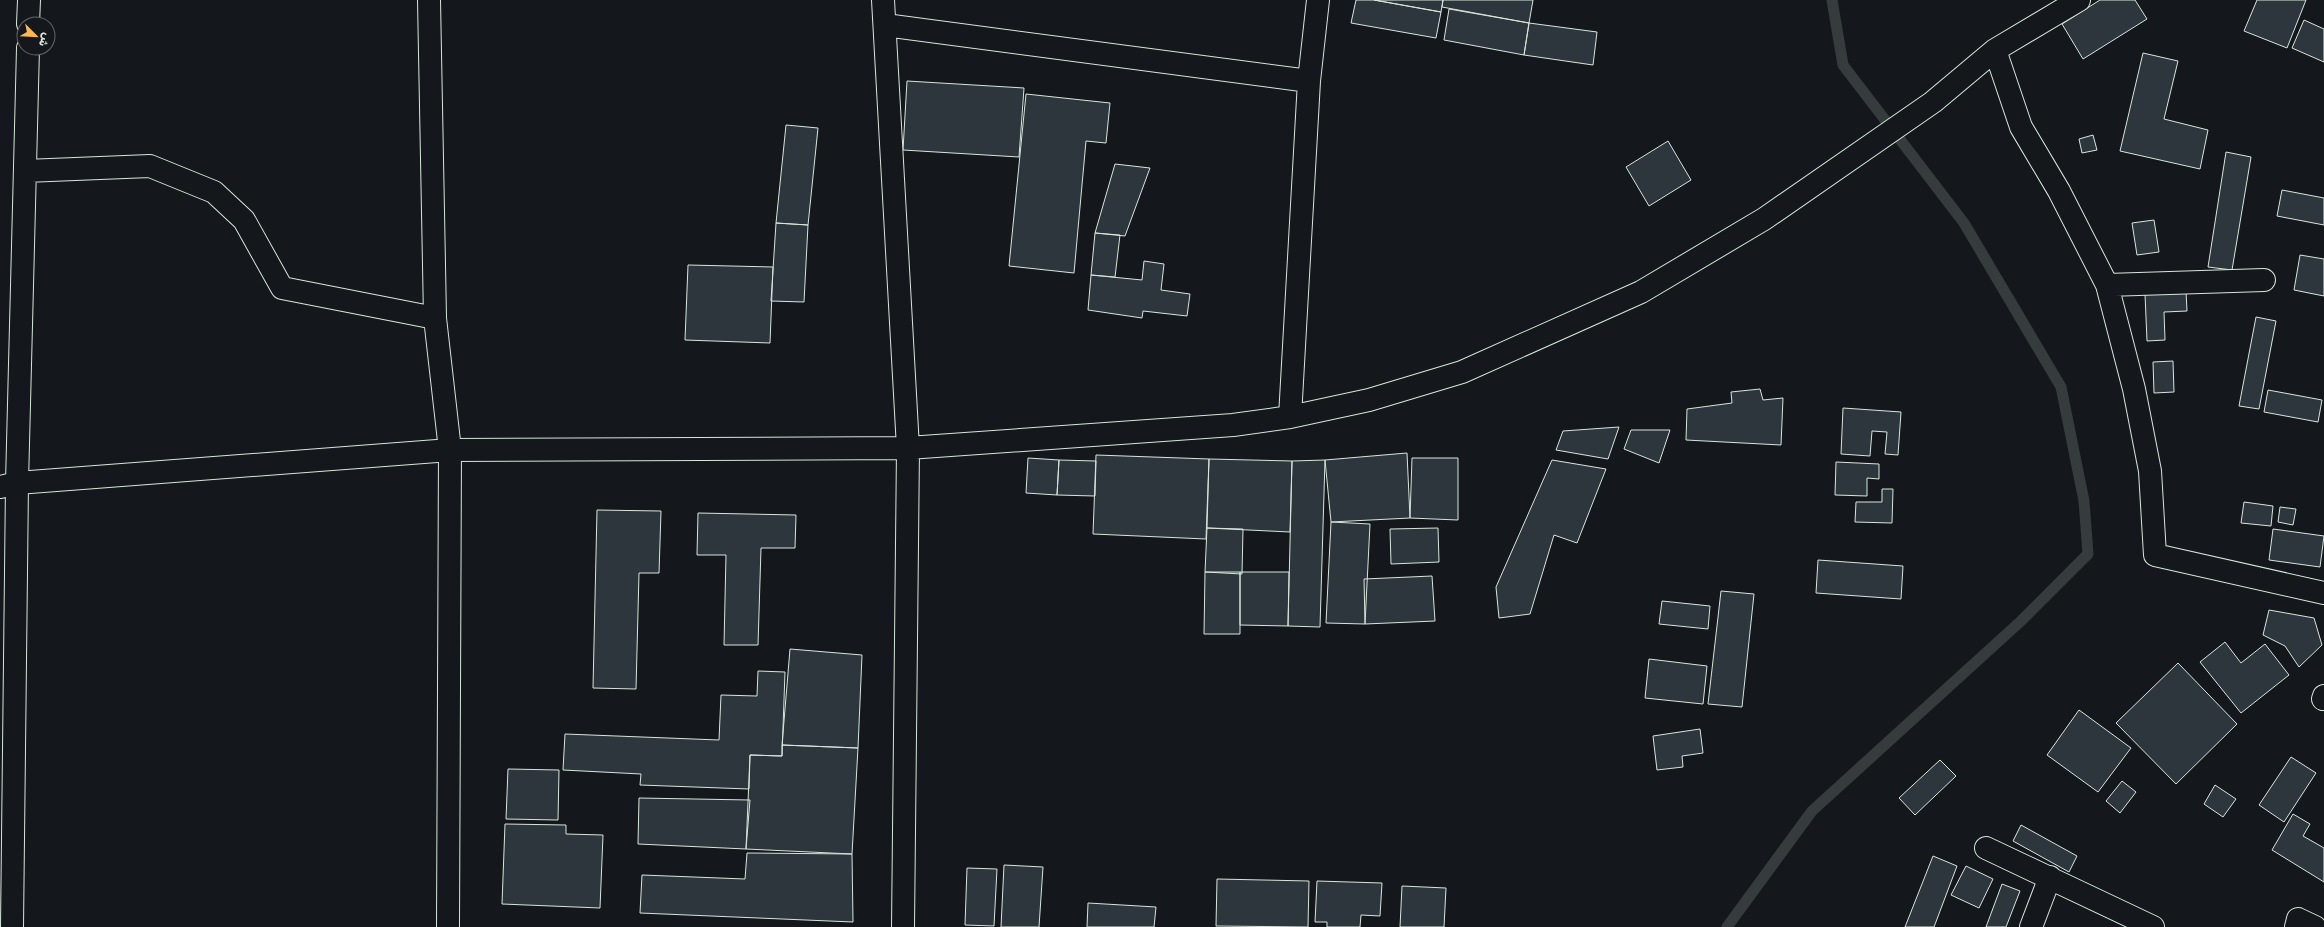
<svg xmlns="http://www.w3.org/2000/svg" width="2324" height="927" viewBox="0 0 2324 927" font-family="Rubik,Cairo,sans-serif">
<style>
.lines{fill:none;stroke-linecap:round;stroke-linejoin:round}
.stream{stroke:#363b3e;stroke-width:11}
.building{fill:#2c363c;stroke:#d8e6dc}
.minor-casing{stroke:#d8e6dc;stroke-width:24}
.minor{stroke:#14181c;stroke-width:22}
</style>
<rect width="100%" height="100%" fill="#14181c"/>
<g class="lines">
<path class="stream" d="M1727,927L1812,811L2021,621L2088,554L2084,501L2061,387L1964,223L1843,65L1832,0"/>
</g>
<path class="building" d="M1356,0H1374L1441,12L1436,38L1351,23Z
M1374,0H1443L1441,12Z
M1443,0H1533L1529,23L1442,7Z
M2100,0H2135L2147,19L2083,59L2062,24Z
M2257,0H2306L2287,48L2244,31Z
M1449,9L1529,23L1524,55L1444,40Z
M2304,20L2324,29V62L2292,48Z
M1529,23L1597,32L1593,65L1524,55Z
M2143,53L2178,61L2164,119L2208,130L2200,169L2120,151Z
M907,81L1024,88L1019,157L903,150Z
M1026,94L1110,103L1106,143L1086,141L1074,273L1009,266Z
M786,125L818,128L808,225L776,223Z
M2093,135L2097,150L2082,153L2079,139Z
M1668,141L1691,180L1649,206L1626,167Z
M2226,152L2251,157L2232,270L2208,267Z
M1115,164L1150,168L1125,236L1095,233Z
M2282,190L2324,198V225L2277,216Z
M2154,220L2159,252L2137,255L2132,223Z
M776,223L808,225L804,302L771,301Z
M1095,233L1120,235L1115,277L1091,275Z
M2300,255L2324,259V296L2294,290Z
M1144,261L1164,264L1161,290L1190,294L1187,316L1143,311L1142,318L1088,310L1091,275L1142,280Z
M688,265L773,267L770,343L685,340Z
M2186,291L2187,311L2164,312L2165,340L2147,341L2145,294Z
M2256,317L2276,321L2259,409L2239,406Z
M2173,361L2174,392L2154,393L2153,362Z
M1760,389L1763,400L1783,398L1781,445L1686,440L1687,409L1732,403L1731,392Z
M2268,390L2322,400L2318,422L2264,412Z
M1843,408L1901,412L1898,455L1885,454L1887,432L1872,431L1870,456L1841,454Z
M1619,427L1608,459L1556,450L1563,431Z
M1631,430H1670L1659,463L1624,449Z
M1407,453L1410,518L1331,522L1325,460Z
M1096,455L1209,459L1206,539L1093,534Z
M1028,458L1059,460L1057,495L1026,493Z
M1412,458H1458V520L1410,518Z
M1209,459L1292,461L1290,532L1207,528Z
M1059,460L1096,461L1095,496L1057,495Z
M1325,460L1320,627L1288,626L1292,461Z
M1552,460L1606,469L1577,543L1554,535L1530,614L1499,618L1496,587Z
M1836,462L1879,464V479L1867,478V496L1835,495Z
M1882,489H1893L1892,523L1855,522L1856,502H1882Z
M2244,502L2273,506L2271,526L2241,523Z
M2280,507L2296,509L2293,525L2278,522Z
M597,510L661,511L659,573H639L636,689L593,688Z
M698,513L796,515L795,548H761L758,645H724L726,555H697Z
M1331,522L1370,524L1365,624L1326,623Z
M1207,528L1243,529L1242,574L1205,572Z
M1438,528L1439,562L1391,564L1390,529Z
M2273,529L2324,536L2320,567L2269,560Z
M1818,560L1903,566L1901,599L1816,593Z
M1205,572H1240V634H1204Z
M1240,572H1289L1288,626L1240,625Z
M1432,576L1435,621L1365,624L1364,579Z
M1721,591L1754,594L1742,707L1708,704Z
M1662,601L1710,606L1708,629L1659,624Z
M2269,610L2314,618L2322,645L2299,667L2285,646L2263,635Z
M2225,642L2241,663L2265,644L2289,675L2241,713L2200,662Z
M790,649L862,655L858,748L782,745Z
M1649,659L1707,666L1703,704L1645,698Z
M2178,663L2237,724L2176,784L2116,723Z
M758,671L785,672L782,756L750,755L749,789L640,785L641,774L563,770L565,734L719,740L721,695L757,696Z
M2079,710L2131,748L2098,792L2047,755Z
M1700,729L1703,753L1682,756L1683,767L1657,770L1653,736Z
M782,745L858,748L852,854L746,849L750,755L782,756Z
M2291,757L2316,773L2284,822L2259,805Z
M1940,760L1956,776L1915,815L1899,798Z
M508,769L559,770L558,820L506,819Z
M2122,781L2136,792L2120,813L2106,801Z
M2215,785L2236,799L2223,817L2204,804Z
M639,798L750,800L746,849L638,844Z
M2293,814L2310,824L2303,836L2324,848V882L2272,850Z
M505,824L566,825V834L603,835L600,908L502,904Z
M2021,825L2077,856L2069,872L2013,841Z
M747,853L852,854L853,922L640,913L642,875L745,879Z
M1933,856L1957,866L1934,927H1905Z
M1004,865L1043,867L1039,927H1001Z
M1966,866L1993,879L1979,908L1951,895Z
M967,868L997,869L994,926L965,925Z
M1217,879L1309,881L1308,927L1216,926Z
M1317,881L1382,883L1380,916L1361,915L1360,927H1327V922H1315Z
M2002,884L2020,891L2006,927H1986Z
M1402,886L1446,888L1444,927H1400Z
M1088,903L1156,907L1154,927H1087Z"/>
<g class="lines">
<defs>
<path id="minor" d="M429,0L435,318L450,450L448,927
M883,0L908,448L903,927
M28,24L29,0
M885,25L1309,81
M1995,50L2021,127L2059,191L2107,285L2134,389L2150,471L2155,555L2324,593
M25,171L150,166L214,192L244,220L282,288L435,318
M2107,285L2264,280
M1290,417L1309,81L1318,0
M0,487L17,483L450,450L908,448L1233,425L1290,417L1369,400L1462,372L1641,292L1764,219L1933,102L1995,50L2079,0
M2323,699L2324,696
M1986,848L2153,927
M12,927L17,483L28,48
M2031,927L2050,877
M2296,927L2298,919L2315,927"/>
</defs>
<use href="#minor" class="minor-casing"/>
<use href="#minor" class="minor"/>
</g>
<g transform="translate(36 36) rotate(114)"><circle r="19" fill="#14181c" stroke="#626a69"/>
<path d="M0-3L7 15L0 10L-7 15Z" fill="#ffb74d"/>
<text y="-6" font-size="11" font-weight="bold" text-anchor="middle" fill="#d8e6dc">ش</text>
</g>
</svg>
